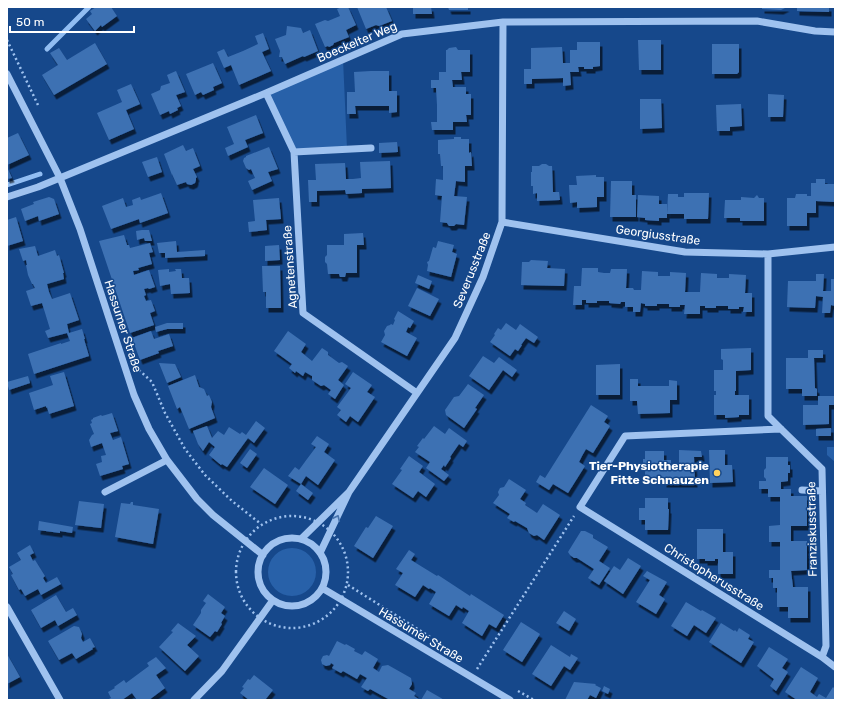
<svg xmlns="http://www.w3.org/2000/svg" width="842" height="707" viewBox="0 0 842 707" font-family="Rubik,sans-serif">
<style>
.green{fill:#2861a9}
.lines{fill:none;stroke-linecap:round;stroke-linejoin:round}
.stream{stroke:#91bdf2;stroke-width:5}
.building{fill:#3e71b3;filter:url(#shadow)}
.path{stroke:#9fc2ef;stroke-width:2.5;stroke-dasharray:2 3;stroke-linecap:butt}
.minor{stroke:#9fc2ef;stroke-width:7}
.oneway{stroke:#4673ae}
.poi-dot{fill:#ffd25d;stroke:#16488b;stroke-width:1.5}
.labels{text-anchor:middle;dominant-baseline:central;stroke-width:3;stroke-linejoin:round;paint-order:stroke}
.street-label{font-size:12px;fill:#fff;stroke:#16488b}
.poi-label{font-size:12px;font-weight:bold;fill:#fff;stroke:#16488b;text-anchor:end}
</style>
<defs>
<filter id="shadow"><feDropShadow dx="2.5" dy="4.5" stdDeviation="0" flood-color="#0009"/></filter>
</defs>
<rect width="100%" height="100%" fill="#16488b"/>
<path class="green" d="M343,59L347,149L294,152L266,93Z
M827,447H835V462L827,455Z
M268 572a24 24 0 1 1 48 0a24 24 0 1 1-48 0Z"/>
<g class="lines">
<path class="stream" d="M47,49L89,7
M7,185L40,174"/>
</g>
<path class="building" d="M96,7H111L117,16L102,27L101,25L95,31L86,19L92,14L90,11Z
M342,7H348L356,25L346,30L349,37L334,43L333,45L329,47L328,46L325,47L315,24L325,20L328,21L340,16L337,9Z
M357,7H386L392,21L379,26L376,25L366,29Z
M413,7H431L432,14H413Z
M448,7H468V10H449Z
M762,7H787L781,10L762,9Z
M797,7H829V12L797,11Z
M287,26L301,28L303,33L310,30L318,51L304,57L303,56L285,64L282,57H279L280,51L275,39L286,35Z
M263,33L269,49L262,52L271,71L239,85L231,65L224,68L217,52L224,49L228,57L243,51L258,44L255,36Z
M638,40H661V70H639Z
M577,42H600V66L593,67V69H584V67H578L579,72H570L571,85L563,86V78L532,79V84H524V69H531V48L562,47L563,63H570V50H577Z
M95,43L107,64L54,95L42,75L58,65L50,53L59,48L67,60Z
M712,44H739V72L737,74H712Z
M456,47L458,50H470V72H461L462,80H452L453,87H466V94H471V115H466L467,122H453V130H432L431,122H437V105L436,88H431V80H439V72H446V50H447L449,48Z
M213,63L222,83L213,87L214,90L203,95L201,92L195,95L186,74Z
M176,71L185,92L176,95L181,106L177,108L178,110L170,114L169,111L160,115L151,94L160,90L161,86L170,83L167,75Z
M371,71H389V91H397V112L389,113V106H355L356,114H347V92H355L354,72Z
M131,84L140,104L126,110L134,129L109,140L97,113L122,102L117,90Z
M768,94L784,95L783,117H768Z
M640,99H661L662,128L640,129Z
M741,104L742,126L730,127V131H717L716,105Z
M256,115L263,133L245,140L248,147L228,156L225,148L234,144L227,127Z
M18,133L29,155L7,165V138Z
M454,137H461V139H469V153L471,152L472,166H465V182L456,181L454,196L467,197L464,225L456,224L454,226H449L447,223L440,222L442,196L435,195L436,179L443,180V166H441L440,154H438V140L454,139Z
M397,142L398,152L379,153V143Z
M183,145L186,151L193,148L200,166L193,169L197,177L196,178V180L195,183L191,185L187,184L186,182L177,185L172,174V175L164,154Z
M269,147L278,169L268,172L272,181L252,190L248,181L255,178L251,169L249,170L246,168L243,161L244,158L246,157V156Z
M157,157L162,172L148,177L142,162Z
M390,161L391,188L362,189V193L346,194L345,190L317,191V202H309L308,180H316L315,164L345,163L346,179H353L361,178L360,162Z
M542,164H546L549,166H552L553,192H559L560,200L537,201V193L533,194V186H531V172H532V166H539Z
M7,167L12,178L7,179Z
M596,175V177H604V197H597V207L577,208V202L570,203L569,185H577L576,176Z
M816,179H825V184H835V202L816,201V213H807V226H787V198H795L796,194H807V196H811V183H816Z
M611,181H632V195H636V217H610Z
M161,193L168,213L140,223L139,219L111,229L102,206L123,198L126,207L133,205L132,200L140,197L141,200Z
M684,193H709L708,219H684V214H667L668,194H678V197H684Z
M638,195L659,196V204H667V218H659V221L645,220V218L637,217Z
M757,195L759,198H764V221H740V218H724L725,200H741V197L754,198Z
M49,197L54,199L59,214L39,221L38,216L25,221L21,209L34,204L33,202Z
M279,198L281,219L266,220L267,230L249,232L248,222L255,221L253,200Z
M16,217L23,241L7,246V220Z
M142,230H149L152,241H145L144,238L137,240L136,231Z
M363,233L364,245H357V273H346L345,277H340L339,274H328L327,264L325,262V257L327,255V245H344V234Z
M124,235L127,245H129L130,248L150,243L153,252L149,253L152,264L138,268L139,270L133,271L134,275L149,270L155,287L149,289L148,288L144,289L146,295L144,296L146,301L151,300L155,311L150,313L154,325L130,333L99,241Z
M176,241L177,252L205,250V256L165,258V253H159L157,243Z
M438,241L454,245L452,252L457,254L451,277L427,271L428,265L427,262L429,261L433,247L436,248Z
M279,245L280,260L265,261V246Z
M35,246L38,256L55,250L57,256L59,255L64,273H63L64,279L47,284L49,292L52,299L70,293L79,320L67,324L69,333L82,329L85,339H84L89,356L34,374L28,354L61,343V344L70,341L67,333L48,338L45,331L50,329L42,303L31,306L26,291L35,288L33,284H32L28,275L26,265H27L26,260L23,261L19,249Z
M531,260L548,261L547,268L565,269L564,286L521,285L522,262H529Z
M262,266H280L281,308H266V292H263Z
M582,268H598V272L604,273H610L611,269H627L626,288H633L634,290H641L642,271L658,272V276H670V272L686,273L685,292H700L701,273L717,274V278H729V274L746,275L745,293H752V312H743L744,307H739V309H728V306H716V308H705V306H700V314H684L685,305H680V307H669V304H657V306H645V304L641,303L640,312H633V307H625V302H621L620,304L609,303V301H597V303H586V300H582V305H573L574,286H581Z
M169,269V272L176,271L175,269H181L182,278H189L190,293L171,294L170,284L160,286L158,270Z
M816,274H824L823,291H831V279H835V306L831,305L830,313H822L823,297L816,296L815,308L787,307L788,281H816Z
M418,275L432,281L429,289L415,283Z
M417,288L439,299L430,316L408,306Z
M398,311L414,321L410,328L408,327L406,332L417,338L407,356L381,342L385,335L384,331L387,326L390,325L391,324L393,325L395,320L394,319Z
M167,323H183V329H167L156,332L155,327Z
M506,323L516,330L520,324L538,337L534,343L526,338L521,345H522L518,351L515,349L510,356L490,342L495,335L494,334L498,328L501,330Z
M151,331L154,339L169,334L173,346L158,351L159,353L140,360L132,338Z
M288,331L306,344L301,352L312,361L322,348L328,352V355L339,363L342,362L348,366L338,380L344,385L335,399L328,394L331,390L324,385L321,386L312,380V376L305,372L303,376L296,371L295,373L289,368L292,364L274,351Z
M751,348V370L736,371V391H735V395H749V415H739V417L725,418V415H714V395H716V391H714V370H723V360L721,359V349Z
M808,350H823V358H814L815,388L817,389V396H802V389H786V358H808Z
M483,356L494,363L499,357L517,370L512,377L503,370L489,390L469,376Z
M159,363L175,364L181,377L167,383Z
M620,364V395H596V365Z
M64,372L74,406L49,414L47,407L46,408V406L34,410L29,393L53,385L50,376Z
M353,372L372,385L367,392L375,397L358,422L350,416L346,422L337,415L341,410L337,407L351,388L345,384Z
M195,375L199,387L204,389L207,396L209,395L212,402L211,407L215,418L189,429L180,407L177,409L168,386Z
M28,376L30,383L9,390L7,382Z
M630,379H638V386H669V380L677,381V400H670V413L638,414L637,401H630Z
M468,384L484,395L475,408L477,409L464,428L446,415L445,410L454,397L459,396Z
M818,396H835V405H829V424L803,425V405H818Z
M591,405L608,416L604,422L610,426L593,453L586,449L582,456L579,462L585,466L568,493L553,484L549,490L536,482L540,475L545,478Z
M112,413L118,431L110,433L113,440L121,437L129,464L122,466L123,469L100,476L96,464L102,462L101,456L106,455L102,443L91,447L89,440L92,435L94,434L90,424L92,423L91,420L93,419V418L101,415L102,416Z
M256,421L265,428L254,443L248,438L227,467L222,464L221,465L209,455L215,447L209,442L203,451L198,444L193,431L207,426L212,438L218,431L224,435L229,427L240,434L242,432L246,435Z
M434,426L445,434L449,428L467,441L463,447L459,444L450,457L451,458L445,467L444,465L441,469L449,475L444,481L426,468L430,462L415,452L419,447L417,446L423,438L424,439Z
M831,428V436H816V429Z
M317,436L329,444L324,452L335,460L318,485L306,476L301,484L313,493L308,500L296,491L301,484L288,476L295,467L299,470L307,459L316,447L311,444Z
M250,449L257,454L247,468L240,463Z
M679,450L701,451L702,457H694L695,483H664V477H645V469H643V459H645V451H664V460H671V465H679Z
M709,450H725V465H732L733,482L710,483Z
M409,456L423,466L419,472L435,484L426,497L418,491L413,498L392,484L402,470L400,469Z
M766,457H788V465H790V473H788V481L781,482V489H791V496H807V526H791V541H807V570L791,571L793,587H808V618H788V607H777V588H773V578H769V570H780V542H769V526L780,525V497H768V489H759V481H766V479L764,477V470L766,468Z
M264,468L288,485L275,504L250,487Z
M509,479L526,490L520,499L526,503L525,505L537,513L543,504L560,515L544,540L537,535L534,536L529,533L527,528L515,521L514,522L507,518L510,514L493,503L499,495L498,492L500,488L504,487Z
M645,498H668V509H669L668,530H645V520H639V508H645Z
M79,501L104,504L101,528L75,525Z
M131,502H133V505L159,509L153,544L115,537L121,503L130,504Z
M376,516L393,526L373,558L354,546L366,527L368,528Z
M39,521L73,527L72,533L60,531V533L38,530Z
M697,529H723V552H733V574H718V559H715V561H705V559H697Z
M581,531H585L593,535V538L608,547L599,561L610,568L599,585L588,578L594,569L577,558H574L570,555L568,552Z
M30,545L34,553L30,555L33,561L35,560L45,576L43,578L46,583L57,577L61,584L41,595L38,589L25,596L21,589L19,590L11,575L13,574L9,567L21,560L17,553Z
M409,550L415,554L411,560L437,576L438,575L470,596L471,594L504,615L496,628L489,624L482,636L462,623L469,611L463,607L462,609L456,605L449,616L429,604L436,592L430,588L429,589L423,585L415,597L395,585L403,573L396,569Z
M628,558L641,566L623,594L604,581L614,566L620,570Z
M647,571L667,582L659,595L665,599L656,614L636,602L650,580L643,576Z
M208,594L225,607L221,613L225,616L221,623L222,624L217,632L215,631L210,637L193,625L201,613V610L206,603L203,601Z
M56,595L66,612L73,608L77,615L58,626L55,620L41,628L31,610Z
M686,602L701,611L702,610L716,618L706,633L694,625L687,636L671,626Z
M564,611L576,619L569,631L556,623Z
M521,622L540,634L522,662L503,650Z
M178,623L196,636L187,645L199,656L185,671L159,647L173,632L171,631Z
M721,623L734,631L735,630L737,632L739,628L750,635L748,639L754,642L741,663L709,642Z
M74,626L79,627L82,634L81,638L83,642L90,638L95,647L92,648L93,649L76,659L72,653L59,660L48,641Z
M337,641L345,645L346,644L355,649L354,651L362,655L365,651L378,659L373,668L379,672L382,666L388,665L411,678L412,684L409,689L416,693L414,696L420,700H390L370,689L368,691L361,687L367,678L360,674L357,679L343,671L341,673L332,668L334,665L331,663L330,665L326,666L322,664L321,660L323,656L327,655L329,656Z
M551,645L570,657L571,654L578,658L570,670L564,666L551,686L532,674Z
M769,647L788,659L782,668L788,672L776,691L770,686L774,679L757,666Z
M7,654L20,677L7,684Z
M156,657L166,668L156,675L165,688L149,700H137L132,693L122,700H107L111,698L108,692L115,688L114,687L124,680L126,683L149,666L147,663Z
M801,667L818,678L810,692L817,697L819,694L826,698L833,687L835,689V700H797L785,692Z
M254,675L273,690L265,700H249L240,693L244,688L242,687L248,679L250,680Z
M574,682L596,684L595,685L601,688L596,698L590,695L587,700H565Z
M604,686L610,689L608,694L602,691Z
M427,690L441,698L444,700H421Z"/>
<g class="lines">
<path class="path" d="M7,40L38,105
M139,370L152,382L165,413L185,449L205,475L232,501L261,524
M236 572a56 56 0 1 1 112 0a56 56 0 1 1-112 0Z
M348,585L435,640
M477,669L574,516
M518,691L534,700"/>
<path class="minor" d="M7,74L60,178L80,229L134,395L149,429L167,460L197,499L213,515L263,555
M266,93L294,152L303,313L417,393
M294,152L371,148
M7,197L38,187L266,93L402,34L503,22L757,21L815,31L835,32
M502,222L685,252L768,254L835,247
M768,254V416L781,429L822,469L826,646L822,657
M781,429L625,436L580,507L822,657L835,667
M802,490L822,491
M105,492L167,460
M349,492L455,338L483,277L502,222L503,22
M258 572a34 34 0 1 1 68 0a34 34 0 1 1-68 0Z
M301,539L349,492L320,553
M322,588L510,700
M7,607L60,700
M194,700L222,671L273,600"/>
</g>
<defs><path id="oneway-chevron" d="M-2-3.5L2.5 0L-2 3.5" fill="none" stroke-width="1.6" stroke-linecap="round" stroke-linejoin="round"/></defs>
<use class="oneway" href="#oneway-chevron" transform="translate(337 518) rotate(-65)"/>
<circle class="poi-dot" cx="717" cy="473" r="4"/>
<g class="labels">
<g class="street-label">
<text transform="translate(357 42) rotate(-23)">Boeckelter Weg</text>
<text transform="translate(658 235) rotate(8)">Georgiusstraße</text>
<text transform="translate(290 267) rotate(-94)">Agnetenstraße</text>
<text transform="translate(472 270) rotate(-68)">Severusstraße</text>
<text transform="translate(123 326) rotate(72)">Hassumer Straße</text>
<text transform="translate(812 529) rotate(-91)">Franziskusstraße</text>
<text transform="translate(714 577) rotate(32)">Christopherusstraße</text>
<text transform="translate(421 635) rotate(31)">Hassumer Straße</text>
</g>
<g class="poi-label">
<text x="709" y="466">Tier-Physiotherapie<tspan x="709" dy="14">Fitte Schnauzen</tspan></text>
</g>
</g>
<rect width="842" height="707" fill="none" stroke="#ffffff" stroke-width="16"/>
<path d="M10 26v6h124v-6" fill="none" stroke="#ffffff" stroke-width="2"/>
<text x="16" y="26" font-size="12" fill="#ffffff" stroke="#16488b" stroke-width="3" paint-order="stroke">50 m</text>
</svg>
